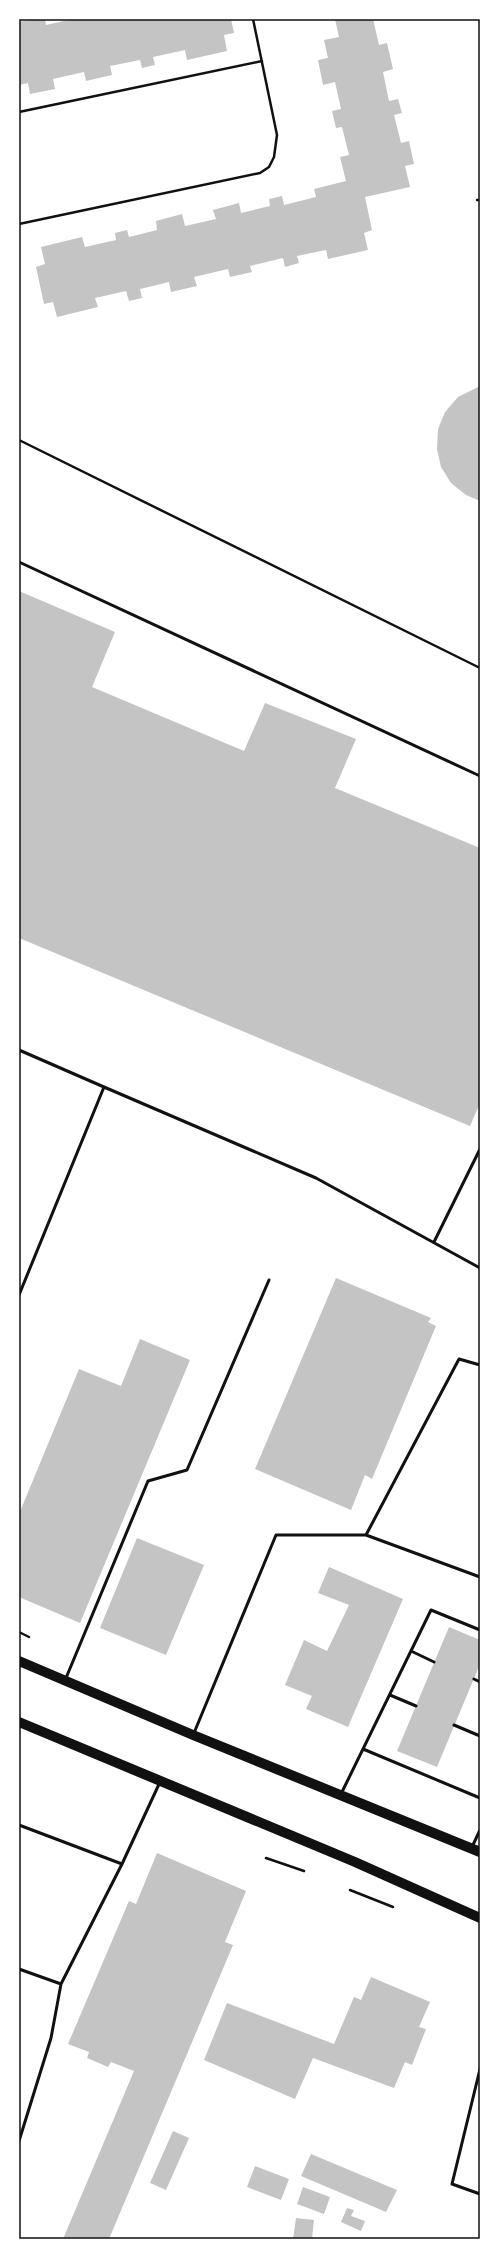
<svg xmlns="http://www.w3.org/2000/svg" width="499" height="2258" viewBox="0 0 499 2258" font-family="'Times New Roman',serif">
<style>
.building{fill:#c4c4c4}
.lines{fill:none;stroke-linecap:round;stroke-linejoin:round}
.path{stroke:#111;stroke-width:2.5}
.service{stroke:#111;stroke-width:3}
.primary{stroke:#111;stroke-width:10}
.neatline{fill:none;stroke:#111;stroke-width:1.5}
</style>
<rect width="100%" height="100%" fill="#fff"/>
<path class="building" d="M33,19H45L46,25L73,19H231L234,33L224,35L227,51L187,60L185,50L153,57L155,65L142,68L140,60L110,66L112,75L86,81L84,72L53,79L55,89L30,94L28,83L19,85V22Z
M335,19H373L379,45L387,43L393,69L383,72L389,101L398,99L402,113L394,115L401,143L409,141L414,164L405,166L410,187L365,197L372,230L364,233L368,250L328,259L326,250L297,256L299,263L285,267L283,258L250,266L252,272L230,277L228,269L194,277L197,286L171,292L169,282L140,289L142,298L129,301L126,291L95,298L98,307L57,317L53,302L44,304L36,267L45,264L41,247L82,237L85,247L116,240L115,233L127,230L129,237L157,230L156,221L182,214L185,226L216,219L213,210L239,203L241,213L270,206L269,199L282,196L284,205L316,197L314,189L346,181L340,157L349,155L342,127L336,128L332,111L341,109L335,82L323,85L318,60L328,58L324,40L339,37Z
M480,386V501L466,495L451,483L441,467L437,449L438,429L445,412L458,397Z
M19,591L115,632L92,687L244,751L265,703L356,739L335,788L480,848V1103L470,1126L19,938Z
M336,1278L431,1318L428,1322L436,1326L372,1479L365,1475L351,1510L255,1469Z
M140,1339L190,1360L80,1623L19,1597V1514L79,1369L121,1386Z
M137,1538L204,1565L166,1655L100,1628Z
M329,1567L403,1599L348,1727L306,1709L312,1696L285,1685L304,1640L327,1651L349,1605L318,1593Z
M449,1627L480,1640V1664L437,1767L397,1751Z
M157,1853L246,1891L225,1942L233,1945L109,2239H63L134,2071L111,2062L108,2067L87,2058L89,2052L68,2044L129,1901L136,1904Z
M371,1977L430,2002L419,2027L426,2029L412,2065L405,2062L394,2088L313,2058L295,2099L204,2060L227,2003L334,2044L354,1997L361,2000Z
M173,2131L189,2138L166,2190L150,2183Z
M311,2154L397,2190L386,2212L301,2176Z
M255,2166L289,2179L281,2200L247,2187Z
M303,2187L330,2197L324,2214L297,2204Z
M347,2208L354,2210L351,2216L365,2221L361,2231L341,2222Z
M296,2218L314,2220L312,2239H293Z"/>
<g class="lines">
<path class="path" d="M19,112L262,61
M477,200H480
M19,224L260,173L269,167L274,157L277,135L253,19
M19,440L480,668
M19,1632L29,1637
M266,1858L304,1871
M350,1890L393,1907"/>
<path class="service" d="M19,562L480,776
M19,1050L104,1087L19,1295
M104,1087L316,1178L480,1268
M434,1242L480,1149
M366,1535L459,1359L480,1365
M411,1651L434,1662
M66,1678L148,1481L187,1470L269,1280
M474,1679L480,1682
M390,1695L416,1706
M454,1725L480,1736
M194,1733L276,1535H366L480,1577
M363,1749L480,1798
M341,1794L431,1610L480,1630
M19,1825L122,1864
M472,1847L480,1830
M19,1969L61,1984L122,1864L160,1782
M480,2069L452,2184L480,2194
M19,2141L51,2038L61,1984"/>
<path class="primary" d="M19,1661L193,1735L480,1852
M19,1722L355,1862L480,1918"/>
</g>
<rect width="499" height="2258" fill="none" stroke="#ffffff" stroke-width="40"/>
<rect x="20" y="20" width="459" height="2218" class="neatline"/>
</svg>
